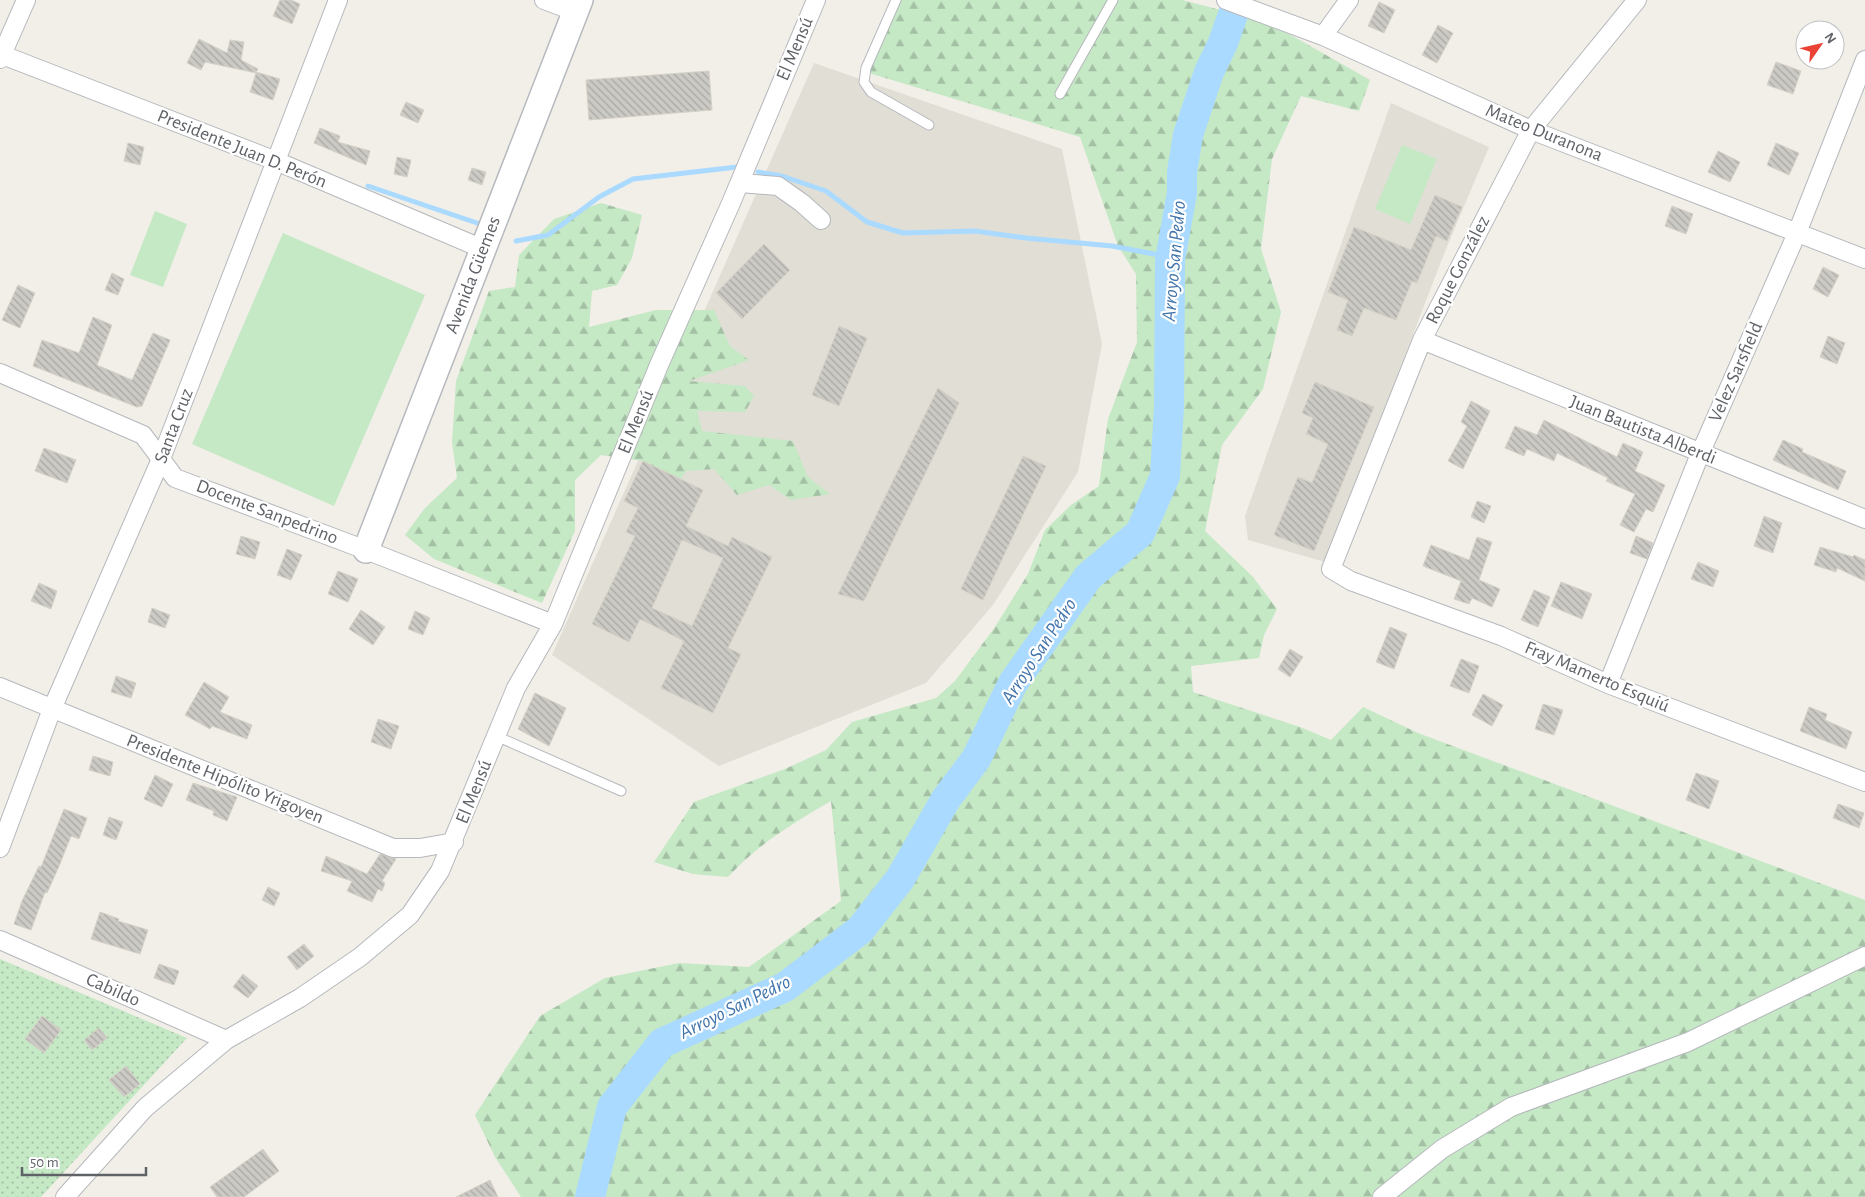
<svg xmlns="http://www.w3.org/2000/svg" width="1865" height="1197" viewBox="0 0 1865 1197" font-family="'Alegreya Sans',sans-serif">
<style>
.education{fill:#e1ded6}
.grass{fill:url(#grass-dots)}
.forest{fill:url(#forest-firs)}
.garden{fill:#c5e8c5}
.lines{fill:none;stroke-linecap:round;stroke-linejoin:round}
.stream{stroke:#aadaff;stroke-width:5}
.river{stroke:#aadaff;stroke-width:30}
.building{fill:url(#building-back-hatch);stroke:#d6d1c6;fill-rule:evenodd}
.lane-casing{stroke:#b5b8bc;stroke-width:11}
.street-casing{stroke:#b5b8bc;stroke-width:20}
.secondary-casing{stroke:#b6babf;stroke-width:28}
.lane{stroke:#fff;stroke-width:9}
.street{stroke:#fff;stroke-width:18}
.secondary{stroke:#fff;stroke-width:25}
.labels{text-anchor:middle;dominant-baseline:central;stroke-width:4.5;stroke-linejoin:round;paint-order:stroke}
.street-label{font-size:19px;fill:#5f6368;stroke:#fff}
.water-label{font-size:20px;font-style:italic;fill:#4174aa;stroke:#fff}
</style>
<defs>
<pattern id="grass-dots" width="8" height="8" patternUnits="userSpaceOnUse" patternTransform="scale(1.25)"><rect width="8" height="8" fill="#c5e8c5"/><path d="M2 2h.1M6 6h.1" fill="none" stroke="#a3c0a4" stroke-width="1.8" stroke-linecap="round"/></pattern>
<pattern id="forest-firs" width="22" height="20" patternUnits="userSpaceOnUse" patternTransform="scale(1.25)"><rect width="22" height="20" fill="#c5e8c5"/><path d="M5 1l3.5 6h-7zM16 11l3.5 6h-7z" fill="#a3c0a4"/></pattern>
<pattern id="building-back-hatch" width="6" height="6" patternUnits="userSpaceOnUse" patternTransform="scale(1.25)"><rect width="6" height="6" fill="#cccac5"/><path d="M-1 5l2 2M0 0l6 6M5-1l2 2" fill="none" stroke="#a9a8a4"/></pattern>
</defs>
<rect width="100%" height="100%" fill="#f1efe8"/>
<path class="education" d="M814,63L1062,149L1102,344L1078,472L993,605L926,683L719,766L552,655Z
M1391,103L1489,147L1444,254L1325,562L1248,540L1245,516Z"/>
<path class="grass" d="M0,959L187,1038L41,1197H0Z"/>
<path class="forest" d="M892,0H1182L1236,14L1289,34L1370,80L1359,111L1301,96L1272,159L1261,249L1281,312L1263,389L1222,445L1205,531L1253,577L1277,609L1264,635L1259,658L1191,666L1193,692L1300,727L1331,740L1363,707L1418,733L1865,900V1197H521L495,1157L475,1115L540,1016L605,978L679,963L749,967L841,901L831,801C793,823 757,845 728,877L693,874L654,862L694,802L785,769L826,750L852,722L936,698L955,681L995,627L1028,574L1045,530L1071,505L1099,486L1108,419L1137,342L1136,274L1118,246L1080,137L869,73Z
M601,203L642,215L632,258L617,285L592,291L589,327L656,310H714L730,346L749,360L689,381L745,386L754,396L745,412L697,411L702,431L793,441L808,477L830,494L791,500L769,485L737,495L714,469L686,471L681,479L643,461L601,455L575,480V531L542,603L434,559L405,535L425,508L457,478L452,442L456,381L489,291L515,287L519,255L554,219Z"/>
<path class="garden" d="M1402,145L1437,159L1410,224L1375,209Z
M155,211L187,224L163,287L130,275Z
M283,233L425,295L334,506L192,444Z"/>
<g class="lines">
<path class="stream" d="M758,172L782,176L826,191L867,222L903,233L975,231L1026,238L1112,246L1159,255L1170,260
M368,186L480,224
M516,241L548,235L599,197L633,179L737,167"/>
<path class="river" d="M590,1197L612,1107L662,1043L785,987L860,930L900,879L946,799L976,759L1013,683L1088,577L1140,533L1165,476L1169,407L1170,260L1182,193V172L1188,135L1209,72L1223,43L1238,0"/>
</g>
<path class="building" d="M280,0H291L300,4L292,24L273,16Z
M1379,2L1395,10L1384,33L1368,26Z
M1438,25L1453,33L1437,63L1422,55Z
M199,39L227,53L230,40L244,42L241,60L258,69L256,72L280,79L273,100L250,92L256,73L205,62L201,70L187,63Z
M1776,62L1801,71L1793,94L1767,85Z
M709,71L712,110L589,120L586,80Z
M406,102L424,110L418,123L400,115Z
M320,128L340,136L338,142L370,151L366,165L314,143Z
M128,143L144,147L140,165L124,161Z
M1776,143L1799,153L1789,175L1767,165Z
M1718,151L1740,162L1730,182L1708,172Z
M397,157L411,160L407,177L394,174Z
M472,168L486,172L482,185L468,180Z
M1435,195L1462,207L1447,241L1436,236L1417,283L1412,281L1396,320L1364,308L1352,336L1337,330L1348,300L1328,292L1354,227L1411,250Z
M1672,206L1693,214L1686,234L1665,226Z
M764,244L790,270L742,319L716,293Z
M1823,267L1839,275L1828,297L1813,289Z
M112,273L124,279L118,295L105,290Z
M18,285L35,293L20,328L2,320Z
M93,317L112,325L97,365L132,380L153,333L170,340L142,406L137,407L33,366L42,340L79,353Z
M839,326L867,338L839,406L812,395Z
M1828,336L1845,343L1837,364L1820,357Z
M1315,382L1374,407L1314,551L1274,535L1298,477L1312,483L1328,444L1306,434L1313,418L1302,413Z
M938,388L959,403L864,601L838,594Z
M1471,401L1490,411L1463,469L1448,461L1467,426L1461,422Z
M1544,420L1617,457L1623,443L1643,452L1635,471L1665,485L1653,512L1646,509L1634,532L1620,525L1635,494L1606,481L1608,478L1557,453L1554,461L1527,449L1524,456L1505,448L1515,426L1537,435Z
M1783,440L1803,449L1802,452L1846,471L1838,490L1773,460Z
M44,448L76,460L67,483L35,471Z
M1023,456L1046,466L983,600L961,589Z
M643,461L703,490L686,526L728,546L732,537L772,557L728,648L741,654L713,713L661,688L684,641L640,619L629,642L592,624L635,536L626,532L638,508L624,501ZM682,540L723,558L692,626L652,608Z
M1477,501L1491,506L1484,523L1471,517Z
M1764,516L1782,523L1773,553L1754,546Z
M241,536L260,542L255,559L236,554Z
M1636,536L1653,543L1647,559L1630,553Z
M1477,537L1492,542L1479,580L1500,589L1492,607L1472,598L1469,604L1454,599L1461,581L1423,566L1431,545L1469,560Z
M1820,547L1853,557L1854,555L1865,560V581L1837,568L1836,572L1814,565Z
M287,549L302,555L291,580L277,575Z
M1698,562L1719,571L1713,587L1691,579Z
M338,571L358,579L348,602L328,594Z
M1561,582L1592,594L1582,619L1551,606Z
M39,583L57,591L51,609L31,601Z
M1534,590L1550,597L1538,627L1521,620Z
M152,608L170,615L165,628L148,622Z
M361,610L385,627L373,645L349,629Z
M415,611L430,618L423,635L408,629Z
M1390,627L1407,634L1394,669L1376,662Z
M1290,649L1303,657L1290,677L1278,669Z
M1461,659L1479,666L1469,693L1450,686Z
M116,676L136,683L131,698L111,692Z
M204,682L229,697L220,712L252,725L247,739L212,726L210,729L185,715Z
M535,693L566,708L549,746L518,729Z
M1483,694L1503,705L1492,726L1472,715Z
M1543,704L1563,710L1554,735L1535,729Z
M1809,707L1827,714L1825,720L1852,732L1846,749L1800,731Z
M378,719L399,726L391,749L371,742Z
M93,756L113,762L110,776L89,770Z
M1696,773L1719,781L1709,809L1686,800Z
M155,775L173,784L162,807L144,799Z
M193,783L237,797L227,821L213,815L214,811L186,800Z
M1838,804L1864,813L1859,828L1833,818Z
M64,809L87,818L79,839L71,836L60,864L47,893L45,892L31,930L14,924L22,901L39,866L41,867Z
M109,817L123,822L116,840L103,835Z
M380,854L396,859L382,881L385,883L382,891L378,889L372,902L347,891L352,881L321,871L326,856L367,874Z
M268,887L280,893L274,906L262,900Z
M100,912L119,919L118,921L148,930L140,954L91,939Z
M304,944L314,956L297,970L287,957Z
M159,964L179,971L174,985L154,978Z
M243,974L258,986L248,998L233,987Z
M42,1016L61,1030L44,1053L25,1039Z
M99,1028L107,1038L92,1050L84,1040Z
M126,1066L140,1084L124,1097L109,1080Z
M263,1149L279,1171L244,1197H217L210,1187Z
M490,1180L498,1197H456Z"/>
<g class="lines">
<defs>
<path id="lane" d="M896,0L866,68L864,82L871,92L929,125
M1060,94L1113,0
M496,736L621,791"/>
<path id="street" d="M544,0L576,12
M1226,0L1323,36L1531,130L1865,259
M1637,0L1531,130L1422,340L1331,569L1351,581L1501,636L1608,684L1865,782
M1323,36L1349,0
M0,54L276,161L483,249
M0,59L26,0
M740,183L778,186L802,203L821,220
M1422,340L1865,519
M0,373L143,435L175,478L366,550L553,624
M1608,684L1700,454L1797,233L1865,60
M0,687L393,848H420L454,842
M0,848L52,709L161,459L338,0
M0,940L226,1040
M65,1197L145,1108L226,1040L300,998L360,957L410,915L440,871L516,688L553,624L659,365L731,203L816,0
M1382,1197L1442,1149L1511,1107L1688,1042L1865,956"/>
<path id="secondary" d="M366,550L580,0"/>
</defs>
<use href="#lane" class="lane-casing"/>
<use href="#street" class="street-casing"/>
<use href="#secondary" class="secondary-casing"/>
<use href="#lane" class="lane"/>
<use href="#street" class="street"/>
<use href="#secondary" class="secondary"/>
</g>
<g class="labels">
<g class="street-label">
<text transform="translate(795 49) rotate(-67)">El Mensú</text>
<text transform="translate(1544 133) rotate(22)">Mateo Duranona</text>
<text transform="translate(242 149) rotate(22)">Presidente Juan D. Perón</text>
<text transform="translate(1458 270) rotate(-63)">Roque González</text>
<text transform="translate(473 275) rotate(-69)">Avenida Güemes</text>
<text transform="translate(1736 372) rotate(-66)">Velez Sarsfield</text>
<text transform="translate(636 422) rotate(-68)">El Mensú</text>
<text transform="translate(174 426) rotate(-69)">Santa Cruz</text>
<text transform="translate(1643 430) rotate(22)">Juan Bautista Alberdi</text>
<text transform="translate(267 512) rotate(21)">Docente Sanpedrino</text>
<text transform="translate(1597 677) rotate(23)">Fray Mamerto Esquiú</text>
<text transform="translate(225 779) rotate(22)">Presidente Hipólito Yrigoyen</text>
<text transform="translate(474 792) rotate(-68)">El Mensú</text>
<text transform="translate(113 990) rotate(24)">Cabildo</text>
</g>
<g class="water-label">
<text transform="translate(1174 261) rotate(-85)">Arroyo San Pedro</text>
<text transform="translate(1039 651) rotate(-57)">Arroyo San Pedro</text>
<text transform="translate(735 1007) rotate(-26)">Arroyo San Pedro</text>
</g>
</g>
<g transform="translate(1820 45) rotate(56)"><circle r="24" fill="#ffffff" stroke="#bfc1c3"/>
<path d="M0-4L9 19L0 12L-9 19Z" fill="#ea4335"/>
<text y="-8" font-size="14" font-weight="bold" text-anchor="middle" fill="#5f6368">N</text>
</g>
<path d="M22 1167v8h124v-8" fill="none" stroke="#5f6368" stroke-width="2.5"/>
<text x="30" y="1167" font-size="15" fill="#5f6368" stroke="#ffffff" stroke-width="4" paint-order="stroke">50 m</text>
</svg>
